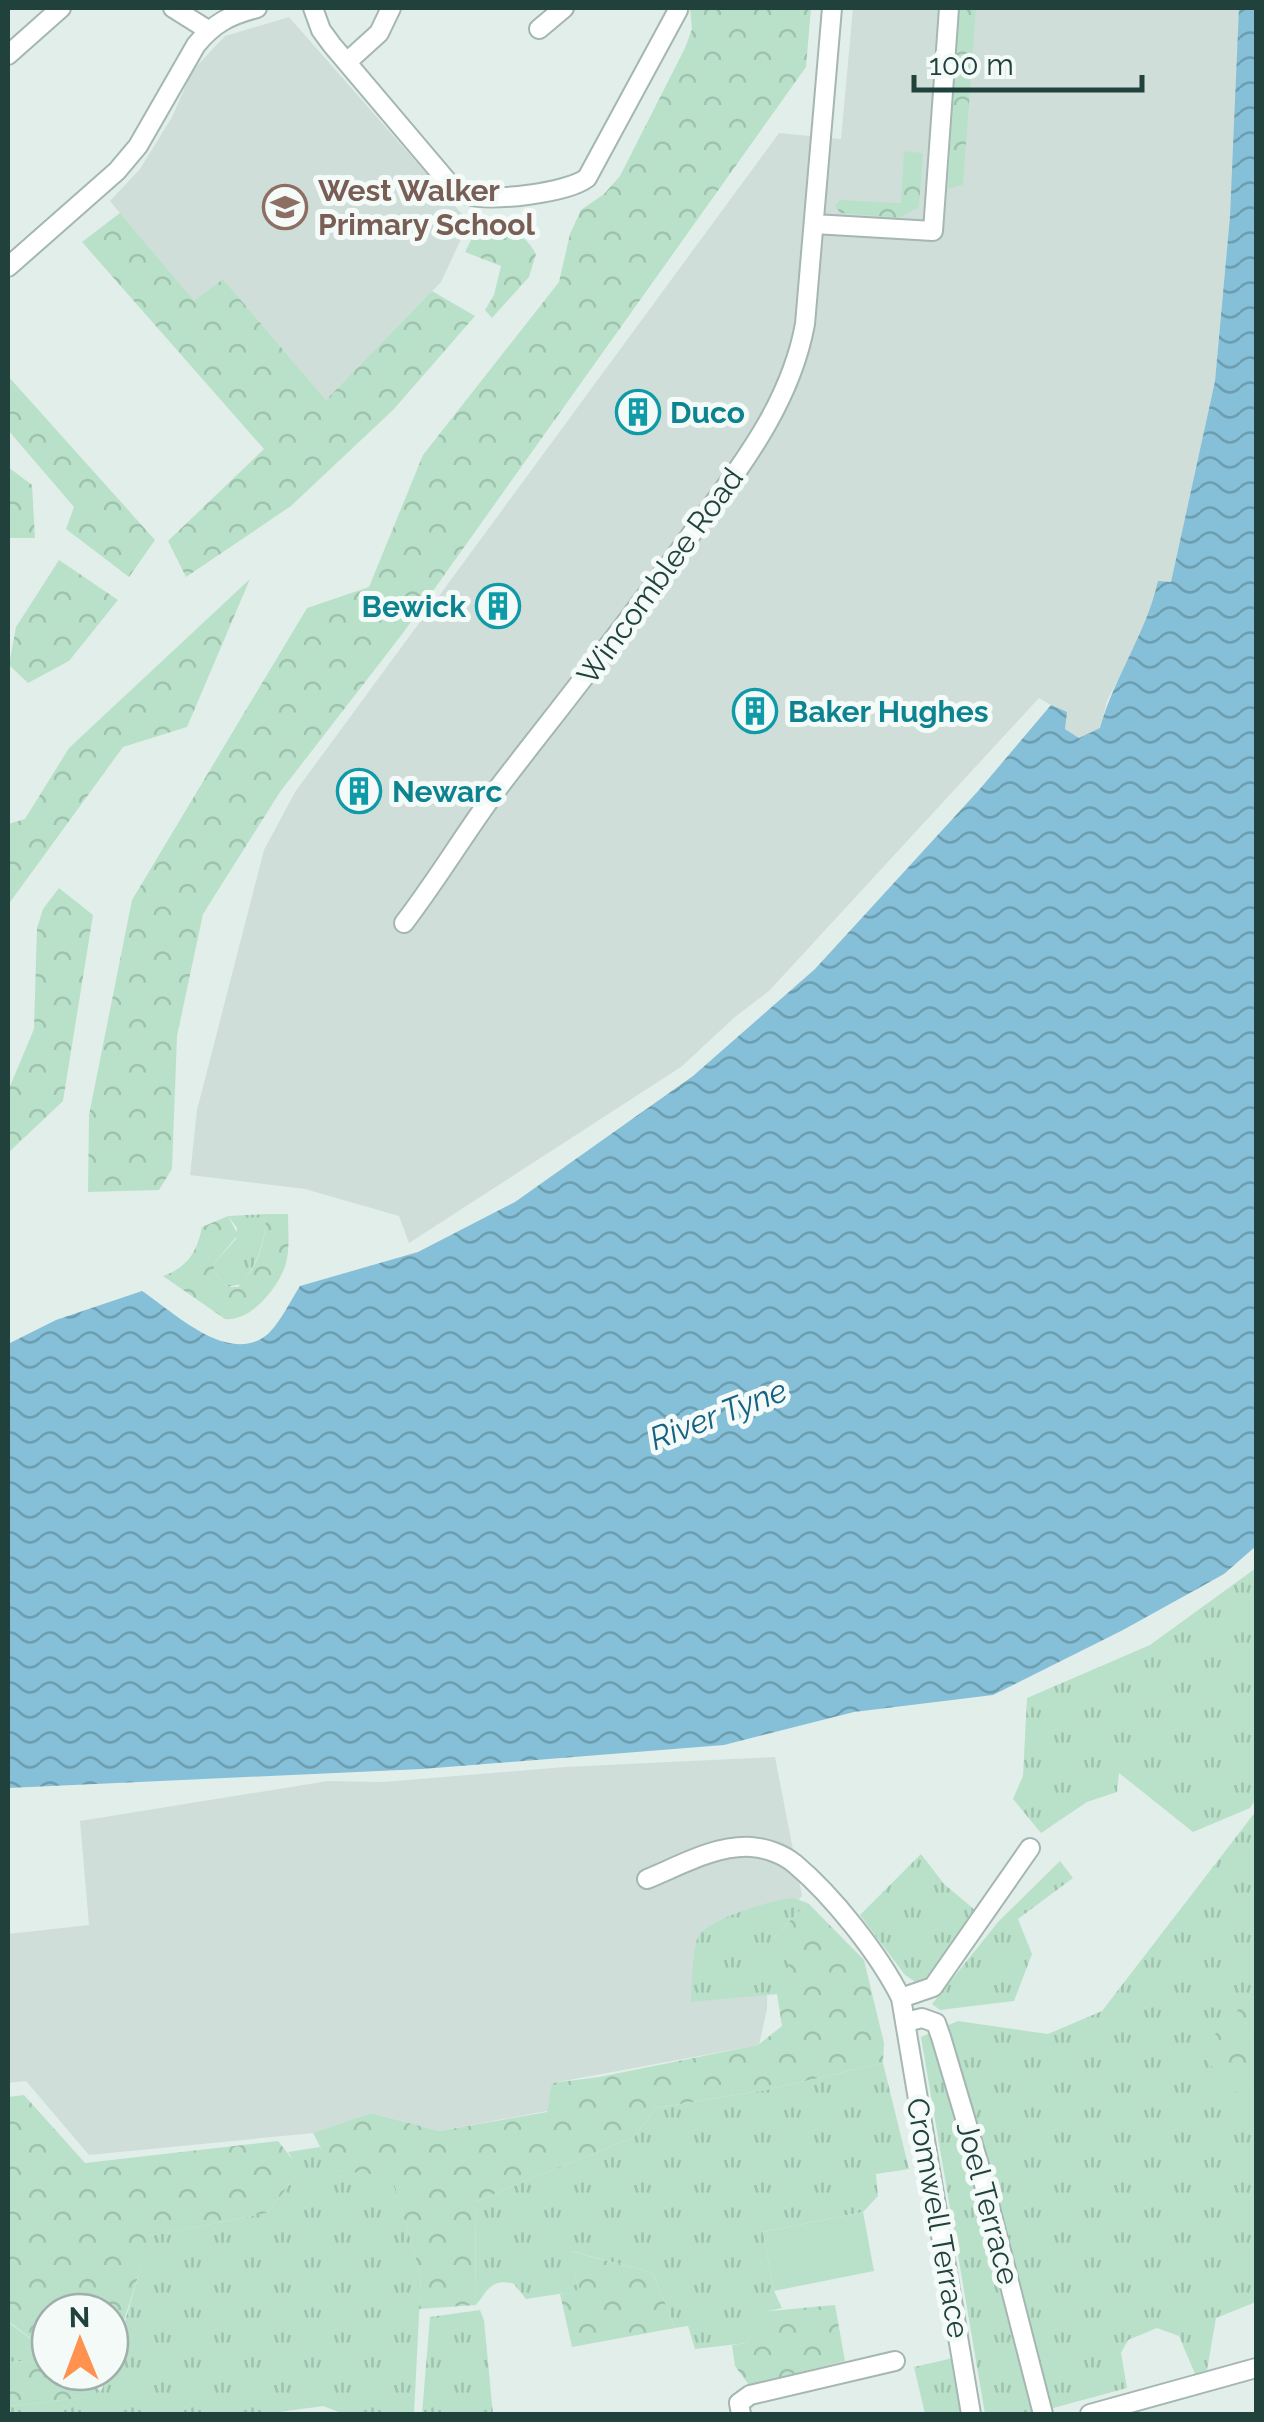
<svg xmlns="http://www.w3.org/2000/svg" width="1264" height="2422" viewBox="0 0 1264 2422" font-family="Raleway,sans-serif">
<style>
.built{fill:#d0ded9}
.grass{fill:url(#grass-tufts)}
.forest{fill:url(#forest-crowns)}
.garden{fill:#b9e1c9}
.water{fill:url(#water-waves)}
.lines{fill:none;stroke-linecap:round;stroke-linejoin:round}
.minor-casing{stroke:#a4b7b2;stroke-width:22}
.minor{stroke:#fff;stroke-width:18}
.labels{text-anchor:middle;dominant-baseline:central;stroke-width:10;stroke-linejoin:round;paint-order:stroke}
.education-label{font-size:30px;font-weight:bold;fill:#785e54;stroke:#f3faf7;text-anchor:start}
.culture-label{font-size:30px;font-weight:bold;fill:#0d838f;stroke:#f3faf7;text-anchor:start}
.street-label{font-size:30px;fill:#20413c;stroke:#f3faf7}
.water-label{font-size:32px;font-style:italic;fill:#146183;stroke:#f3faf7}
</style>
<defs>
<pattern id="grass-tufts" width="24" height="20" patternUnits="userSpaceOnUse" patternTransform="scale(2.5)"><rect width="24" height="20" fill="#b9e1c9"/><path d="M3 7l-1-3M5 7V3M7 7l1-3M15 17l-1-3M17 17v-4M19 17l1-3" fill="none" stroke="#9fc2ae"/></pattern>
<pattern id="forest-crowns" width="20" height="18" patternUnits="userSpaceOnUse" patternTransform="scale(2.5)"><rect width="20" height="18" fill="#b9e1c9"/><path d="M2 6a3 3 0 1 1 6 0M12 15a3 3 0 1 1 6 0" fill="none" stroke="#9fc2ae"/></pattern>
<pattern id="water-waves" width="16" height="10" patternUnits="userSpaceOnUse" patternTransform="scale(2.5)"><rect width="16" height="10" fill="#85c0d8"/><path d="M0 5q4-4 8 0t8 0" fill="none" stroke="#6c9eb0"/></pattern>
</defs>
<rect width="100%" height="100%" fill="#e2eeea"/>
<path class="built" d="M853,8H1242L1230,216L1215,381L1171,583L1158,582L1151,614L1107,701L1100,729L1079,738L1065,729L1051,705L1039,698L769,991L735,1017L681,1067L409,1243L399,1216L305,1189L190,1175L197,1110L264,850L295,792L779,133L841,139Z
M289,17L469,222L441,282L326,400L223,279L194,302L110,201L140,169L172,117L192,71L225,36Z
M775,1757L802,1896L768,1937L767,2009L759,2045L553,2083L547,2111L439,2131L371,2113L314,2133L89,2155L26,2081L8,2083V1934L89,1925L80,1821L328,1781L383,1782L564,1767Z"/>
<path class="grass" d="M266,1214C265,1243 259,1260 242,1284L227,1287L213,1271L216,1261L236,1239L237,1228L228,1216Z
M1256,1568V1799L1250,1808L1193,1832L1119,1773L1117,1792L1087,1802L1041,1833L1013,1799L1023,1776L1027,1698L1150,1645Z
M1256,1811V2302L1216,2318L1207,2370L1195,2374L1179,2336L1157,2328L1128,2340L1121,2353L1127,2388L1031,2414H985L921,2037L958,2021L1048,2034L1102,2011Z
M921,1854L944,1884L975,1910L930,1977L920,1985L905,1975L860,1915Z
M1060,1861L1073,1878L1018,1919L1032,1954L1014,2001L940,2010L932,2004L999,1921Z
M793,1898L808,1903L774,1937L797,1979L777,1994L691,2002C692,1985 692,1951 698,1937C705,1920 774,1899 793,1898Z
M883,2063L909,2169L876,2174L878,2196L863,2212L763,2232L774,2291L782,2308L760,2313L747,2343L695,2349L688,2326L675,2328L653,2273L571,2251L578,2291L526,2299L514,2284C491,2277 487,2292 476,2305L475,2202L634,2137L656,2108L766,2090Z
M320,2147L333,2170L392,2175L421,2276L414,2414H344L323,2406L265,2414H8V2406L89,2397L62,2372H75L101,2391L110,2372L150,2236L267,2213L300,2171L288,2152Z
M480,2310L484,2320L493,2414H422L430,2317Z
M8,2322L50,2353V2367L28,2361L8,2362Z
M953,2358L958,2376L961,2414H925L914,2367Z"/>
<path class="forest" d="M690,8H811L806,67L403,633L280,792L203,914L177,1036L172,1169L159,1190L88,1192L89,1115L132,900L307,608L369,587L423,455L559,282L570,234L581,210L604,194L620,176L685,48L692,29Z
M958,8H976L963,185L948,189Z
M904,151L923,153L919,207L899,218L840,213L835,205L840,200L901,203Z
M120,213L194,301L223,279L326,400L432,291L475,316L393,410L291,506L186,577L168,541L264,449L82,242Z
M481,220C507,226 523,231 536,254L529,277L492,318L485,310L494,295L501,266L465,252Z
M8,376L155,540L129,577L66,529L74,507L8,430Z
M8,467L32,485L35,538H8Z
M59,560L118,600L69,661L28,683L9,665L16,627Z
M250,579L187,727L123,747L8,905V824L25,819L69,748Z
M59,888L93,915L63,1101L8,1153V1091L34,1029L37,928L43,909Z
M266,1214H288C288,1230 290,1248 286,1263C280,1286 251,1322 225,1319L163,1276C188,1267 197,1252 202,1227L228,1216L238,1235L216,1261L213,1271L227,1287H238C259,1266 265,1243 266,1214Z
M808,1903L864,1960L884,2043L883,2063L766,2090L656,2108L634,2137L475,2202L476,2305L419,2309L421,2276L392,2176L332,2170L313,2133L371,2113L439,2131L547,2112L552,2083L599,2077L758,2045L782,2026L777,1994L796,1979L774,1937Z
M1256,1991V2112L1198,2052Z
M24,2095L85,2163L278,2141L301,2170L267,2213L151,2236L110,2364V2312H50V2353L8,2321V2097Z
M570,2251L653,2273L675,2328L572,2347L560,2294L578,2290Z
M835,2305L845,2361L749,2385L735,2366L732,2345L747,2343L760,2312Z
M28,2361L50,2367V2372H62L90,2397L8,2406V2362Z"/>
<path class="garden" d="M863,2212L874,2271L774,2291L763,2232Z"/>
<path class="water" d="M1239,8H1256V1546L1224,1574L1123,1630L993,1695L854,1712L724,1745L422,1769L8,1788V1344L56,1320L142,1291C174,1312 230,1368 269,1333C281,1321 291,1300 300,1286L418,1252L515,1202L693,1076L815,969L979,790L1051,705L1067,712L1065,729L1079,738L1100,728C1114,677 1146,634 1158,581L1171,582L1215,381L1230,216Z"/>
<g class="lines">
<defs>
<path id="minor" d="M173,8L208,30
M313,8L321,30L332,45L448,182C454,187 460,193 468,195C492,202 567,193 587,178L678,10
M539,29L564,8
M8,55L61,8
M347,62L379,33L391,8
M814,224L933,231L949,8
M8,267L117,171L138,146L196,45C214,23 230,15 257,8
M404,923C440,876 469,826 505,779C567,699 631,619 690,536C738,470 790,406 805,324L832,8
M647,1879C679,1866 715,1845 751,1847C766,1848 783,1854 795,1864C833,1896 879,1954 901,1998L971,2414
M901,1998L933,1987L1030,1848
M906,2022L922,2018L936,2023L941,2037L979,2165L1043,2414
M741,2414L739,2403L750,2395L895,2361
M1090,2414L1256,2368"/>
</defs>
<use href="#minor" class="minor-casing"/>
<use href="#minor" class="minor"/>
</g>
<defs>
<symbol id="school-ring" viewBox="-11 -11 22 22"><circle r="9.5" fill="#f3faf7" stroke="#8d6e63" stroke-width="1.5"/><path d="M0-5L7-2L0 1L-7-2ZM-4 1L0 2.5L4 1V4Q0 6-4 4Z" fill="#8d6e63"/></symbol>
<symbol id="building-ring" viewBox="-11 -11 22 22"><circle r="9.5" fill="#f3faf7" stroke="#0f9aa8" stroke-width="1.5"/><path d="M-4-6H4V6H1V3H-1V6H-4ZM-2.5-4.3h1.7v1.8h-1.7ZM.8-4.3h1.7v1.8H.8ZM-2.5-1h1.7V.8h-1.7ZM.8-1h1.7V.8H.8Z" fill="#0f9aa8"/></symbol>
</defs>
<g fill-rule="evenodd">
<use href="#school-ring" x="260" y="182" width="50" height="50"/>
<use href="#building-ring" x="613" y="387" width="50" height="50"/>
<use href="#building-ring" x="473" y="581" width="50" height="50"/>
<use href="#building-ring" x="730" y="686" width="50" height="50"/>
<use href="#building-ring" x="334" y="766" width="50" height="50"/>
</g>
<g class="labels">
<g class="education-label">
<text x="318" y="190">West Walker<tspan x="318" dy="34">Primary School</tspan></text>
</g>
<g class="culture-label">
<text x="670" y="412">Duco</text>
<text x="466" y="606" text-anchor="end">Bewick</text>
<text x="788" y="711">Baker Hughes</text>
<text x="392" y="791">Newarc</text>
</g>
<g class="street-label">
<text transform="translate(660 576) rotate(-54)">Wincomblee Road</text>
<text transform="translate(988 2203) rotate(75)">Joel Terrace</text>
<text transform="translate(938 2218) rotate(80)">Cromwell Terrace</text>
</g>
<g class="water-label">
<text transform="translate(718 1414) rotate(-21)">River Tyne</text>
</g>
</g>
<rect width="1264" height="2422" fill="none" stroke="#20413c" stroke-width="20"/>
<g transform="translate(80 2342) rotate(359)"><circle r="48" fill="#f3faf7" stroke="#9fb0ac" stroke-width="2.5"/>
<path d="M0-8L18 38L0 25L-18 38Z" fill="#ff924f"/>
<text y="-15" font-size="28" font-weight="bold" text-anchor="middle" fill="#20413c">N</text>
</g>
<path d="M914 75v15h228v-15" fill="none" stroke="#20413c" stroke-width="5"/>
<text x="929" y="75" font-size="30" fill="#20413c" stroke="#f3faf7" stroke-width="8" paint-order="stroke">100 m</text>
</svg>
